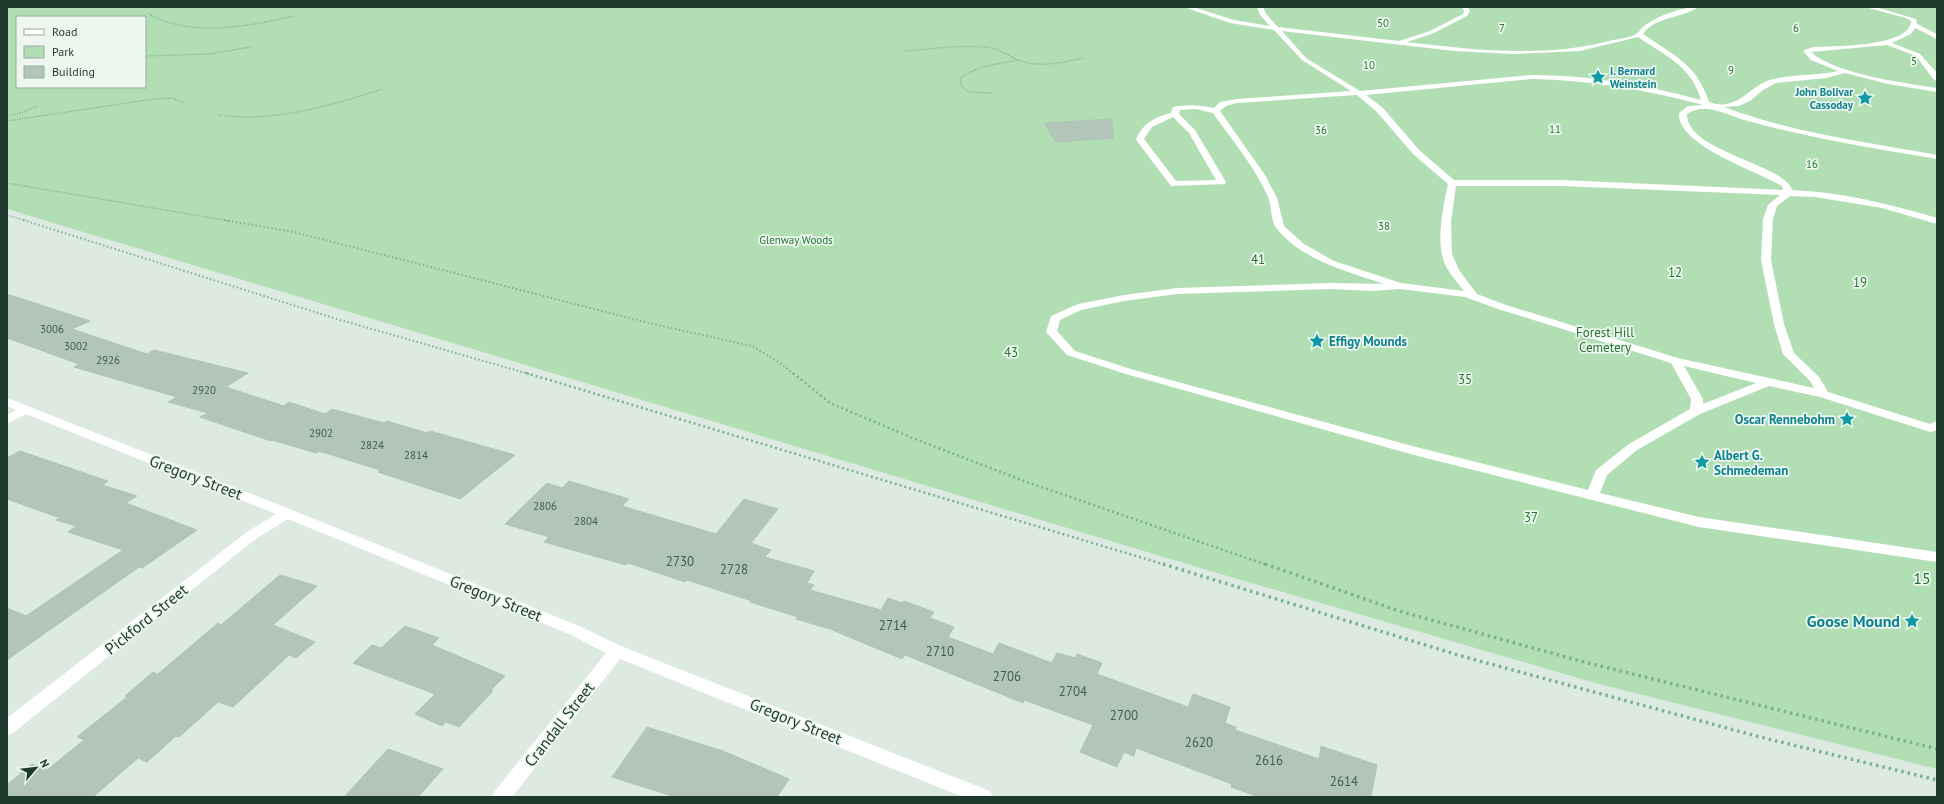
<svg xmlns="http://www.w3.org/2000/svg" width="1944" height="804" viewBox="0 0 1944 804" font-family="'PT Sans',sans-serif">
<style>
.green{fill:#b2deb4;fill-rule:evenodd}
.building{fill:#b1c5b9;stroke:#aec4b6}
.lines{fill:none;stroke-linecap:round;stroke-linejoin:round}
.path-far3{stroke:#7ab193;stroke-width:1.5;stroke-dasharray:1 1.5;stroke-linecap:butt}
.path-far2{stroke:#7ab193;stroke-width:2;stroke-dasharray:1.5 2.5;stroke-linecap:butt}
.path-far1{stroke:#7ab193;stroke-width:2.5;stroke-dasharray:2 3;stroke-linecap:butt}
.path{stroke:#7ab193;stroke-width:3.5;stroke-dasharray:2.5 4;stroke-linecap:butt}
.lane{fill:#fff;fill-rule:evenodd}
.street{fill:#fff;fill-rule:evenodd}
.labels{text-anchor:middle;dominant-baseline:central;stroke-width:3.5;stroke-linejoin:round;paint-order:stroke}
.far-park-label{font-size:11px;fill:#247531;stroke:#edf7ef}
.far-culture-label{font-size:11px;font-weight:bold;fill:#0d838f;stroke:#edf7ef;text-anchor:start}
.number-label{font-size:11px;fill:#425d4f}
.park-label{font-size:13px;fill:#247531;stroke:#edf7ef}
.culture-label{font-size:13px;font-weight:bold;fill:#0d838f;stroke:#edf7ef;text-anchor:start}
.near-number-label{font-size:13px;fill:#425d4f}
.near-street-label{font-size:16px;fill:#1d3a2c;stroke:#edf7ef}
.near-park-label{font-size:16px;fill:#247531;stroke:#edf7ef}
.near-culture-label{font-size:16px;font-weight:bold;fill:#0d838f;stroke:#edf7ef;text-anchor:end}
</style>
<rect width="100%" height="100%" fill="#dceae1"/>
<path class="green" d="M7,7H1937V769L1599,684L1207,570L7,209ZM17,17H145V87H17Z"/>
<path class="building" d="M1112,119L1113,138L1056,142L1044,123Z
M7,294L90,321L72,329L147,354L154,350L248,373L226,387L284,406L289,402L325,414L332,409L384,423L387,421L427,433L430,431L515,455L460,499L378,472L380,470L319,451L316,453L272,440L271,441L200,417L208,413L168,402L177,397L74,367L79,364L7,338Z
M20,451L108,481L102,485L137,496L126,503L197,530L142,568L139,567L7,660V608L26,616L123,550L68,532L76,526L56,520L60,518L7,499V458Z
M569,481L629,499L622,506L716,534L744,499L778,509L751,543L771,550L765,557L814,571L807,583L814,585L810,590L881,610L888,598L902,603L904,601L934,612L930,618L954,627L948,637L993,654L999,643L1052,663L1057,653L1075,658L1077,654L1102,663L1097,674L1188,707L1193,694L1230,707L1225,723L1236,727L1235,730L1319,759L1321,746L1377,765L1371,797H1259L1231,787L1232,784L1136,748L1134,756L1124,752L1117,767L1080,752L1093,725L1024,700L1023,703L905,655L902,659L830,629L796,619L798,617L750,602L752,601L687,580L685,582L628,563L626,565L544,542L549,537L505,524L547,483L562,488Z
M280,575L317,586L273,625L315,642L296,658L289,655L233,707L218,702L179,737L176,736L147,762L138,758L93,797H7V785L32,764L47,770L84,740L77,737L127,697L125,696L153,672L158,674L218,623L221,625Z
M405,626L439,638L432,645L505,676L491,690L493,691L459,727L446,722L442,726L415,714L435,694L353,663L372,645L381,648Z
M647,727L723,751L789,779L777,797H675L612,777Z
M388,749L443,769L418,797H344Z"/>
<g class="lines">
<path class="path-far3" d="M149,14C192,38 249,26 294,16
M905,51C931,49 958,45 984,47C1003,49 1006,56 1021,61C1041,68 1064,62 1084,58
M145,56L209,54L251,47
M992,93L968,92L961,85V77L981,67L1018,60
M219,115C274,123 331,105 383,89
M7,116L24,112L37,106
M7,121L154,99L172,98L183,102
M7,183L230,221
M7,215L26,221"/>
<path class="path-far2" d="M23,220L337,319L529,374
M224,220L294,232L653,324L752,346L780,363L794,374"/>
<path class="path-far1" d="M526,373L1166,565
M793,373L830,403L915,439L1024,481L1267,565"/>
<path class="path" d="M1163,564L1461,656L1760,737L1937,780
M1265,564L1399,611L1584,662L1937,749"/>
<path class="lane" d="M1184,7H1193L1234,20L1270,26L1260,15L1257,7H1263L1266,14L1278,27L1399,41L1430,31L1463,14L1464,11L1462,7H1468L1470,11L1467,16L1434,33L1407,42C1473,50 1544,58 1609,41C1617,39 1629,38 1636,34C1640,32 1642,26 1647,24C1660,15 1682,7 1698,7C1682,19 1655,16 1643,34C1673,55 1697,64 1709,102C1738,113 1750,84 1773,79C1795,74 1817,76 1838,71L1811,60L1804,52V50L1814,47C1833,46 1911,47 1911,21L1906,18L1865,7H1875L1916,19L1917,24L1937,34V39L1915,28L1911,34L1892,43L1920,54L1937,73V80H1934L1916,56L1887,45L1811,52C1835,74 1904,83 1937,88V92L1888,84L1845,73L1826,78L1776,83L1763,90L1750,101L1739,106L1724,107C1793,133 1865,142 1937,155V159C1873,148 1810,138 1748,121C1727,116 1707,101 1687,114C1686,152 1785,164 1792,190C1842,192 1889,204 1937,218V224L1882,208L1815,197L1790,196L1777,206L1773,219L1771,260L1784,324L1794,353L1819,377L1828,392L1930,424L1937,421V430L1931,432L1927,431L1820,397L1769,386L1700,414L1637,450L1607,475L1600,493L1699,517L1937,552V562L1699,527L1414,455L1126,374L1067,355L1046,332L1051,316L1078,304L1124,295L1177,288L1331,283L1384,284C1346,271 1304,261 1277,229C1270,221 1272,206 1268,197C1255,167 1232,140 1213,113L1196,109L1180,110L1179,114L1195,130L1226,182L1225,184L1171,186L1137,141L1136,139C1143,123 1155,117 1171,113L1173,107C1188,104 1200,105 1214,108L1220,102L1237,99L1351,91L1302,60L1274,30L1230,23ZM1282,31L1454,51L1513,54L1580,51L1638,37C1665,56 1691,65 1701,100C1645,85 1590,75 1532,75L1360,91L1306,58ZM1532,79C1591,80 1647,90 1703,105L1688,106L1679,113C1677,146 1758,171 1782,186L1783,190L1561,180H1454L1419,150L1383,108L1366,95ZM1357,95L1377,112L1413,154L1448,184C1443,207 1436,239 1444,262C1448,272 1457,282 1464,291L1401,283L1334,261L1304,244L1284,226L1277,198L1265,175L1220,111L1226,106L1237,103ZM1173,117L1189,133L1216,180L1176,181L1144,139L1152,127ZM1456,186H1561L1780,195L1768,205L1763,219L1761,260L1774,324L1783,354L1810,381L1814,388L1678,358L1506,305L1477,294L1459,270L1452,254L1451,222ZM1331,289L1372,291L1400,289L1465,297L1498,309L1671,363L1691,399L1690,409L1629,444L1596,470L1588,490L1416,447L1134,370L1075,351L1057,331L1060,320L1081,310L1124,301L1177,294ZM1684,366L1756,383L1703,404V399Z"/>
<path class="street" d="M7,398L292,510L579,626L623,647L990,791L993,797H963L620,659L512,797H492L495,791L606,653L569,634L288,519L257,538L13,733L7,735V718L247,532L276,514L26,414L7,424V415L16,410L7,406Z"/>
</g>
<defs>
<symbol id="sight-bare" viewBox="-9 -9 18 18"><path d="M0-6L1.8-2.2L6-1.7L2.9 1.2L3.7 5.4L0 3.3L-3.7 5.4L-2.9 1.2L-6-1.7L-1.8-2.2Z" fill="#0f9aa8" stroke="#edf7ef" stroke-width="2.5" paint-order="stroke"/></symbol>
</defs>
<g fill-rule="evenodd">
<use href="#sight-bare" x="1587" y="66" width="22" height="22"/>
<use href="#sight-bare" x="1854" y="87" width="22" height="22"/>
<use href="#sight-bare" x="1306" y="330" width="22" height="22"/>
<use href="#sight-bare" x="1836" y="408" width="22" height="22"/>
<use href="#sight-bare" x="1691" y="451" width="22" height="22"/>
<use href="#sight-bare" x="1901" y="610" width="22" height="22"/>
</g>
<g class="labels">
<g class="far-park-label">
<text x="1383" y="23">50</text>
<text x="1502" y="28">7</text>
<text x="1796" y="28">6</text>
<text x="1914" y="61">5</text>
<text x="1369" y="65">10</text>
<text x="1731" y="70">9</text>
<text x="1555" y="129">11</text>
<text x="1321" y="130">36</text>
<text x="1812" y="164">16</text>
<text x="1384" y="226">38</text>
<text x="796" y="240">Glenway Woods</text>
</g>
<g class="far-culture-label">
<text x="1610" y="71">I. Bernard<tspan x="1610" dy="13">Weinstein</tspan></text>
<text x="1853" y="92" text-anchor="end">John Bolivar<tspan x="1853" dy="13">Cassoday</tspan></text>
</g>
<g class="number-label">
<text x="52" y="329">3006</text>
<text x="76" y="346">3002</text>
<text x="108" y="360">2926</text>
<text x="204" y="390">2920</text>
<text x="321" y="433">2902</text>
<text x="372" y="445">2824</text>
<text x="416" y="455">2814</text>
<text x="545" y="506">2806</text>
<text x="586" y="521">2804</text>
</g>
<g class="park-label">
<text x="1258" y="259">41</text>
<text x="1675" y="272">12</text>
<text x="1860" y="282">19</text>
<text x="1605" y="332">Forest Hill<tspan x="1605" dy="15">Cemetery</tspan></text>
<text x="1011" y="352">43</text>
<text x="1465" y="379">35</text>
<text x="1531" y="517">37</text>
</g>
<g class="culture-label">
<text x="1329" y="341">Effigy Mounds</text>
<text x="1835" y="419" text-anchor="end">Oscar Rennebohm</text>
<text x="1714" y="455">Albert G.<tspan x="1714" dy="15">Schmedeman</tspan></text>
</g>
<g class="near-number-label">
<text x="680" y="561">2730</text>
<text x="734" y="569">2728</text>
<text x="893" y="625">2714</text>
<text x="940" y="651">2710</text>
<text x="1007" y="676">2706</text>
<text x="1073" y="691">2704</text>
<text x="1124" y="715">2700</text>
<text x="1199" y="742">2620</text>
<text x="1269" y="760">2616</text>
<text x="1344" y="781">2614</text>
</g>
<g class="near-street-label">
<text transform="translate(196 477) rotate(21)">Gregory Street</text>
<text transform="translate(496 598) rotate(22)">Gregory Street</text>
<text transform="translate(146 619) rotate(-39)">Pickford Street</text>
<text transform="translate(796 721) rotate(22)">Gregory Street</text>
<text transform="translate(559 724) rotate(-52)">Crandall Street</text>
</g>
<g class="near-park-label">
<text x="1922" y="578">15</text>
</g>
<g class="near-culture-label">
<text x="1900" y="621">Goose Mound</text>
</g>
</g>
<rect width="1944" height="804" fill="none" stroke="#1d3a2c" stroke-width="16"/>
<rect x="16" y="16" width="130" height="72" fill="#edf7ef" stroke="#9aaba1"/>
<rect x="24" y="29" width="20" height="6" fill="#ffffff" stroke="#9aaba1"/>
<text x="52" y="36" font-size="12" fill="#1d3a2c">Road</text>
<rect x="24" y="46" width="20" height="12" fill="#b2deb4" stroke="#9aaba1"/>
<text x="52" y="56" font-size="12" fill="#1d3a2c">Park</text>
<rect x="24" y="66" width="20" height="12" fill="#b1c5b9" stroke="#9aaba1"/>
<text x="52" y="76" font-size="12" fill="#1d3a2c">Building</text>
<g transform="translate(36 768) rotate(62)" stroke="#edf7ef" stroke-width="3" paint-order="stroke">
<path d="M0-3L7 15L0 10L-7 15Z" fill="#1d3a2c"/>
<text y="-6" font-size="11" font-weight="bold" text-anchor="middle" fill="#1d3a2c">N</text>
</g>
</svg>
